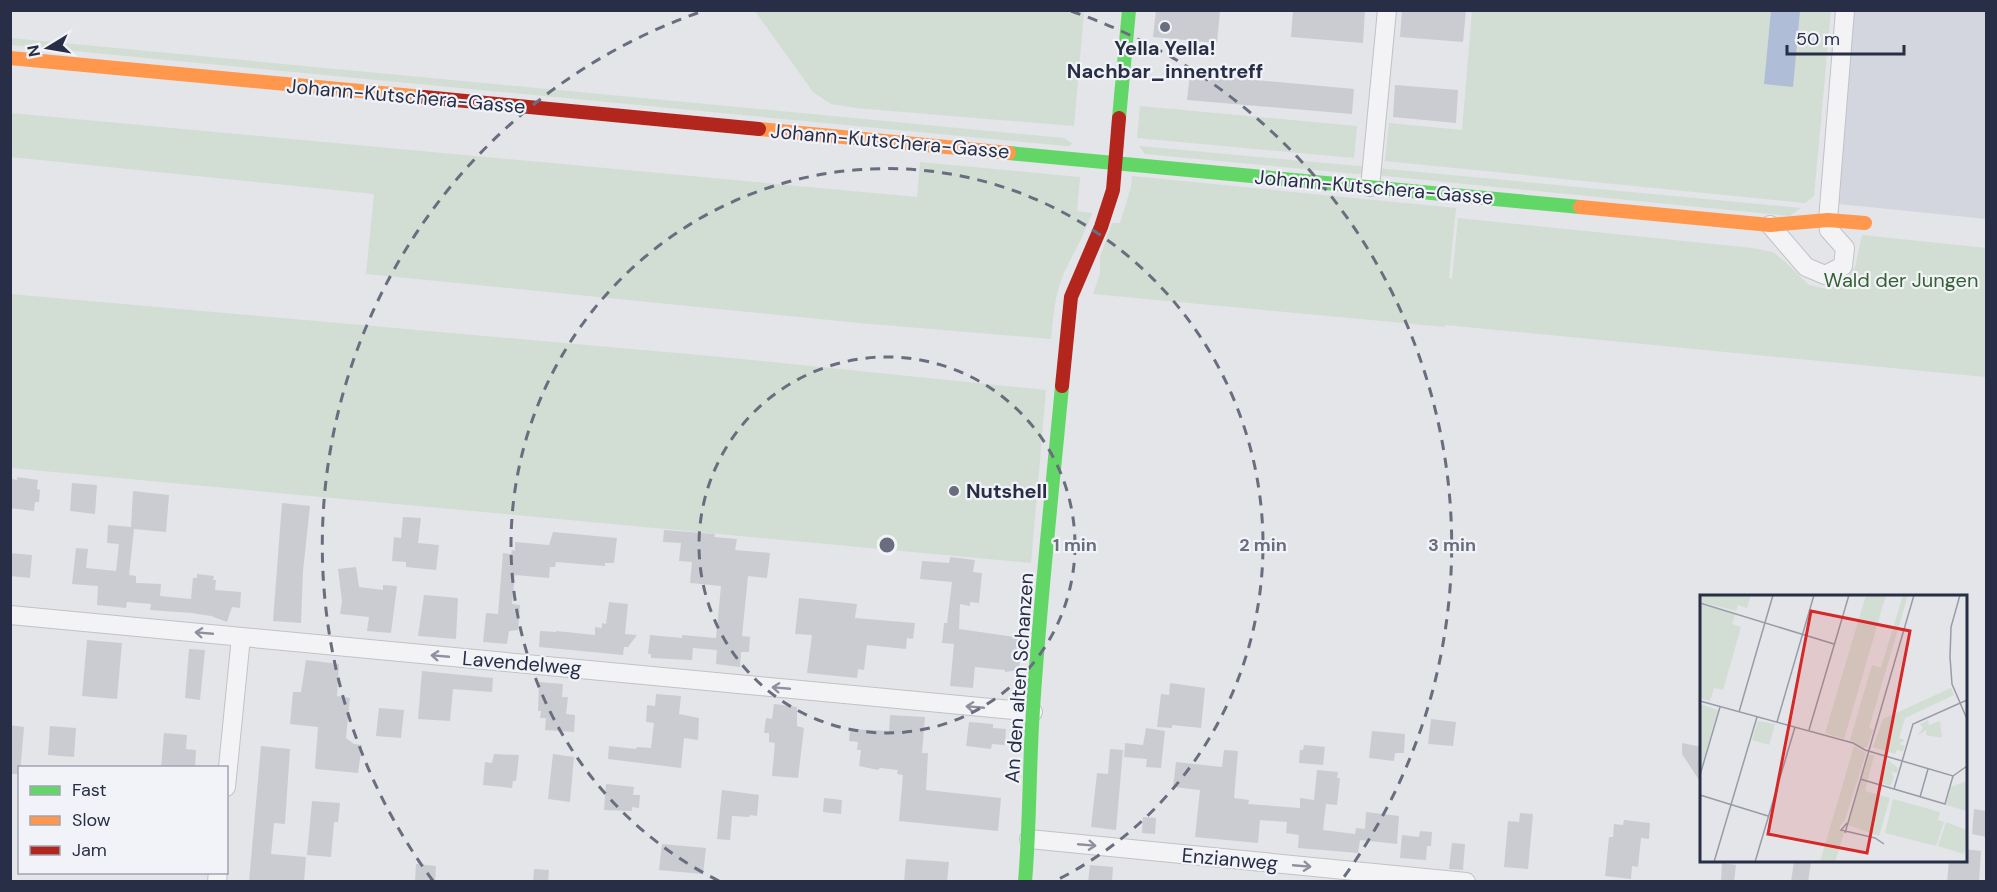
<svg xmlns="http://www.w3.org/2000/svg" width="1997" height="892" viewBox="0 0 1997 892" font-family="'DM Sans',sans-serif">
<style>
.built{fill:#d3d6de}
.green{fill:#d2ddd3}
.water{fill:#afbdd6}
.building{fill:#cbccd1}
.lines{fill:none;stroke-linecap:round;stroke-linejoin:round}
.street-casing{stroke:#c0c2c7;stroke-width:20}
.street{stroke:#f3f3f5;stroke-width:18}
.fast{stroke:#63d668;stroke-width:14}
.slow{stroke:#ff974d;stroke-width:14}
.jam{stroke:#b3261e;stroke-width:14}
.oneway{stroke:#8e909d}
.ring{fill:none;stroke:#696e7e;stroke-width:3;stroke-dasharray:10 8}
.poi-dot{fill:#696e7e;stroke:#f1f3f8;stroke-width:2}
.labels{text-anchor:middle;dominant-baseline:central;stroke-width:4.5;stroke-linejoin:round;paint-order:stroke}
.poi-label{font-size:20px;font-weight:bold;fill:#282e45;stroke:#f1f3f8}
.street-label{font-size:20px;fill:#282e45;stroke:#f1f3f8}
.park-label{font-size:20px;fill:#366233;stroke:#f1f3f8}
.inset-road{fill:none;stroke:#989ca7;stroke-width:1.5}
.view{fill:#d62828;fill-opacity:0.15;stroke:#d62828;stroke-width:3}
.inset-edge{fill:none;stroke:#282e45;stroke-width:3}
.centre{fill:#696e7e;stroke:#f1f3f8;stroke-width:3}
.ring-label{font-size:18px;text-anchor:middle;font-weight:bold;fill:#696e7e;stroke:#f1f3f8;stroke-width:4.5;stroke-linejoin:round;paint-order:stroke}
</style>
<rect width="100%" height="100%" fill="#e3e5e9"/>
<path class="built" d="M1838,11H1986V219L1820,202Z"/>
<path class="green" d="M755,11H1084L1074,126L856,108L831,104L813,92Z
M1472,11H1831L1814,196L1805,203L1385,161L1389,123L1462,130Z
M10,38L1064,138L1072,143L1070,146H1066L11,45Z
M1140,106L1357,126L1354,158L1137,138Z
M10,113L917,197L920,162L1080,177L1077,211L1092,213C1085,234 1073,253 1064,273C1055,293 1053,317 1051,339L860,323L366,274L374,194L11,157Z
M1139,146L1369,167L1368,175L1145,154Z
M1376,168L1801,208L1790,216L1375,175Z
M1132,176L1456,208L1449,278L1452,279L1458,218L1752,248L1773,252L1784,261L1809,285L1827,289L1843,283L1855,267L1862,235L1986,248V377L1445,325V327L1093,294L1100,274V257L1112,223H1120L1131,187Z
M10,294L722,357L1046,390L1031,563L11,468Z"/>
<path class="water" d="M1771,11H1800L1793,87L1764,84Z"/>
<path class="building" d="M1156,10H1220L1217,43L1153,37Z
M1293,10H1365L1363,43L1291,37Z
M1402,10H1466L1463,42L1400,37Z
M1190,74L1354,89L1352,114L1187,100Z
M1395,85L1458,90L1456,123L1393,117Z
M17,477L38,480L37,489L40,490L39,502H35L34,511L10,508L12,479L17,480Z
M72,483L97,485L95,514L70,511Z
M133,491L169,495L166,532L134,529L129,575L136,576V583L161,584L160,596L191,599L193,578H197V574L214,576L213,580H216L215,590L241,592L240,608L232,607L227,622L211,616L192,613L150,610L151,604L127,602L126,608L97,605L98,586L72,584L76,548L88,549L86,568L116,571L119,544L107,543L108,525L131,527Z
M282,503L310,506L303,571L301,623L273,621Z
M403,517L421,518L418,543L439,545L436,570L406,567V562L392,561L394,537L401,538Z
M664,530L715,534L714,537L737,539L735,550L770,553L767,578L748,576L742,636L750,637L749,652H741L740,667L716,664L717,650L693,648L692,660L651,658V654H648L650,635L682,638V635L716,638L721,586L690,583L692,562L679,561L681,543L663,542Z
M553,532L617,538L614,563H605V566L556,562L555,567H550L549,578L515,575L512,604L520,605L518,630L509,631L507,644L483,642L486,613L498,614L503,553L511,554L512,550L515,551V542L549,545Z
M10,553L32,555L30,578L10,576Z
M950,557L975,560L973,572L982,573L979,603L970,602V606L960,604L959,629L1022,638L1019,670L1005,672V670L975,667L973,688L950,686L954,644L942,643L944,623H947L952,582L920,579L922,561L949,563Z
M356,567L359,587L383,590V585L397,586L391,633L367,631L369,617L340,614L342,601L338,569Z
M424,595L458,598L456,639L418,636Z
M799,598L857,604L855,618L915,623L913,639L907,638L906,649L867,645L864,670L858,669L857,678L807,673L812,635L795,634Z
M609,602L628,604L625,634L637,635L628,647H624L623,655L539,647L540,631L556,632V631L595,635V627L602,628V623L606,624Z
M87,640L122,643L117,699L82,696Z
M189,649L205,650L200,700L185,698Z
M306,660L339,664L337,696L350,698L346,738L354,744L362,745L358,773L316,769L315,767L318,727L290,724L293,692H301Z
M422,671L493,678L492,692L453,689L450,721L418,719Z
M539,682L563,684L562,697H568L566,714L575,715L574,732L545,730L546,718H540L541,711H538Z
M1170,683L1205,688L1201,728L1172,725V728L1157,727L1161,694L1169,695Z
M656,694L681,696L679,714L699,718L698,740L684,738L681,768L608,759L609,746L636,749L637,747L651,748L654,723L646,722L647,705L655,706Z
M774,704L797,707V726L804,728L798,778L772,776L775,743L769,742V733H764L766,718L772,719Z
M379,708L404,710L401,738L376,736Z
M890,715L925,717L922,753H928L926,790L1001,798L998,831L899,821L903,775L897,774L898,770L880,768L878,770L859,766L861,750H857L858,742L849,741L850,729L889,731Z
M1431,719L1456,722L1453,746L1428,744Z
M969,722L993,724V728L1006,729L1005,745L992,744L991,749L966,746Z
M10,725L24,727L20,774H10Z
M50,726L76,728L74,757L48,755Z
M1146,728L1165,731L1161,768L1146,767L1147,759L1124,757L1125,743L1143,745Z
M1372,731L1405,734L1404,753H1395L1394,761L1369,758Z
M164,733L187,735L186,749L196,750L195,768H161Z
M1682,743L1701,747V783L1682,754Z
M1304,745L1325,747L1323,765L1299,763L1300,750H1303Z
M261,746L290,749L285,824L274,823L271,854L306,857L304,882H249Z
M1110,749L1123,750L1116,830L1091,827L1097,773L1108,774Z
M1224,750L1238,751L1234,798L1249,800L1248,804L1300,808V798L1314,800L1317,770L1338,772L1337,778H1340L1337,805L1326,804L1323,830L1355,834L1356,828L1365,829L1366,812L1399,816L1397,844L1360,840L1358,853L1298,848L1299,835L1286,833L1287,822L1260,820L1258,843L1195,837L1200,790L1173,787L1176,762L1222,767Z
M494,754L519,755L516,781H513L512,788L483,785L485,762L492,763Z
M553,754L574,757L570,802L548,799Z
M606,784L634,787L633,795H640L639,808L632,807V811L604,810Z
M722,790L759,795L757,816L750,815L749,817L732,816L730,840L717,839Z
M824,798L842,800L841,814L823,812Z
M312,801L340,803L338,822H334L331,857L307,855Z
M1974,809L1986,811V837L1972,834Z
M1520,813L1533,814L1528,869L1504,867L1508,821L1519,822Z
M1143,817L1156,818L1155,834L1142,833Z
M1624,820L1650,823L1649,839L1641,838L1638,867L1632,866L1631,879L1605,876L1609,837H1613L1614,824L1623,825Z
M1420,831L1432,832L1431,846H1427L1426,860L1400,858L1402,835L1419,837Z
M1452,843L1465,844L1463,870L1449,869Z
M662,844L706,848L703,874L659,870Z
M1965,849L1981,851L1979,882H1947L1949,861H1965Z
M906,859L949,862L947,882H904Z
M1794,861L1811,862L1808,882H1791Z
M1722,863L1736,865L1734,882H1721Z
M416,864L436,866L435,882H415Z
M1090,865L1113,867L1112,882H1088Z
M534,869L549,870L548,882H533Z"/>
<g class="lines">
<defs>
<path id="street" d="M1370,187L1387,10
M1770,225L1806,267L1825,275L1843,266L1845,248L1829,230L1828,220L1845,10
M10,615L1033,712
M226,787L241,637
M1029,839L1466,882
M217,882L218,872"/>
</defs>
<use href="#street" class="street-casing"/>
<use href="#street" class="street"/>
<path class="fast" d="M1119,118L1129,10
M1009,153L1580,207
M1025,882C1030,824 1029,766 1033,709C1040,601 1052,493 1062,386"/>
<path class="slow" d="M10,58L424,97
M759,129L1009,153
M1580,207L1770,225L1828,220L1865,223"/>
<path class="jam" d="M424,97L759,129
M1062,386L1071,297L1101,227L1113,190L1119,118"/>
</g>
<defs><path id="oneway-shaft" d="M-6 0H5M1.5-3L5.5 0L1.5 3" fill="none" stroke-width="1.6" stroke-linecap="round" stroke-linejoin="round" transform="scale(1.5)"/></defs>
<g class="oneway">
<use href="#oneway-shaft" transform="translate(204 633) rotate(-175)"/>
<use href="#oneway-shaft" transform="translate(440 656) rotate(-175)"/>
<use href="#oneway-shaft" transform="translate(781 688) rotate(-175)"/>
<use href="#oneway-shaft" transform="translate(975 707) rotate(-175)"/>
<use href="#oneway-shaft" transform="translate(1087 845) rotate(5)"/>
<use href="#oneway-shaft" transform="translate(1302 866) rotate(5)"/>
</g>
<g class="ring">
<circle cx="887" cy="545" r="188"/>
<path d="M719 881A376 376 0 1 1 1055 881"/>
<path d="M433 881A565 565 0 0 1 703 11M1071 11A565 565 0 0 1 1341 881"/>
</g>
<g class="poi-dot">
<circle cx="1165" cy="27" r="6"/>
<circle cx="954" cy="491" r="6"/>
</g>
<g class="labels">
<g class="poi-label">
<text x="1165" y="48">Yella Yella!<tspan x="1165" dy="23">Nachbar_innentreff</tspan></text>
<text x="966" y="491" text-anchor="start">Nutshell</text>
</g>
<g class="street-label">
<text transform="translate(406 96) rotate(5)">Johann-Kutschera-Gasse</text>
<text transform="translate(890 141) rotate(5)">Johann-Kutschera-Gasse</text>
<text transform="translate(1374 187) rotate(5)">Johann-Kutschera-Gasse</text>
<text transform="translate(522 663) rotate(5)">Lavendelweg</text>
<text transform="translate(1019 678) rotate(-86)">An den alten Schanzen</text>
<text transform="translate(1230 859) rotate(5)">Enzianweg</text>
</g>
<g class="park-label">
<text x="1901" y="280">Wald der Jungen</text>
</g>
</g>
<g transform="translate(1700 595)">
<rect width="267" height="267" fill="#e3e5e9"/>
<path d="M0,0H51L47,13L38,10L36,16L0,7ZM166,0H186L144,144L125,138ZM203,0H208L169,133L173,135L167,152L163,153L150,145L172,70L181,73ZM0,9L35,19L32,29L41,32L23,95L14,93L10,106L0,103ZM251,93L254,100L205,123L199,143L205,145L199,149L205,151L203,156L197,155L195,159L173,152L183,124ZM0,109L18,115L0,176ZM228,125L229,130L240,126L242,143L226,140V135L217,141L223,133L220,129ZM58,126L75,129L69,150L52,145ZM154,151L166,158L145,225L139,233L144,238L135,267H120ZM168,160H174L165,196L190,203L179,241L148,230ZM188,165L198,173L197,178L191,177L194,182L190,191L181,188ZM267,186V216L246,210L251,192ZM193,204L240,217L238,225L244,227L236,251L185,238ZM246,227L267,235L266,245H262L267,246L264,259L238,251Z" fill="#d2ddd3"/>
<path class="inset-road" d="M260,0L251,32L250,62L252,89L267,124M0,8L134,49M0,106L153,148L165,155L253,181L267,171M39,117L73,0M77,127L114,0M109,135L149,0M0,180L20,112M160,184L245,209L253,181M194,194L213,129L267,105M0,200L68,221M220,202L228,174M147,228L141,235L175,243L184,249M145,238L214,0M14,267L57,122M55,267L95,132"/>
<path class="view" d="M111,16L210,36L167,258L68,239Z"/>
<rect width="267" height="267" class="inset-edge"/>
</g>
<circle cx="887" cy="545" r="9" class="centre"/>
<g class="ring-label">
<text x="1075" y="551">1 min</text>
<text x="1263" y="551">2 min</text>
<text x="1452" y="551">3 min</text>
</g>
<rect width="1997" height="892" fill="none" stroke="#282e45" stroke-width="24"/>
<rect x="18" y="766" width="210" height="108" fill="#f1f3f8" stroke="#a1a4b0" stroke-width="1.5"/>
<rect x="30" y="786" width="30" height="9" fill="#63d668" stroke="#a1a4b0" stroke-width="1.5"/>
<text x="72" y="796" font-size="18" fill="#282e45">Fast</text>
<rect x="30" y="816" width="30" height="9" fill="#ff974d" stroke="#a1a4b0" stroke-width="1.5"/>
<text x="72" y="826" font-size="18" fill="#282e45">Slow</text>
<rect x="30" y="846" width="30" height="9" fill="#b3261e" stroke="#a1a4b0" stroke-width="1.5"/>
<text x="72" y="856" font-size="18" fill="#282e45">Jam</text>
<g transform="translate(48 48) rotate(259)" stroke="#f1f3f8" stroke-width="4.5" paint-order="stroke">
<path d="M0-4.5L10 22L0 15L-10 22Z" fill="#282e45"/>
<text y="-9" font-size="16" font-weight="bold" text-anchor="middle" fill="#282e45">N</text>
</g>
<path d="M1787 45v9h117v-9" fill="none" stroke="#282e45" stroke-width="3"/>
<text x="1796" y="45" font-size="18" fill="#282e45" stroke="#f1f3f8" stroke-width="4.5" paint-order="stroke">50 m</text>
</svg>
